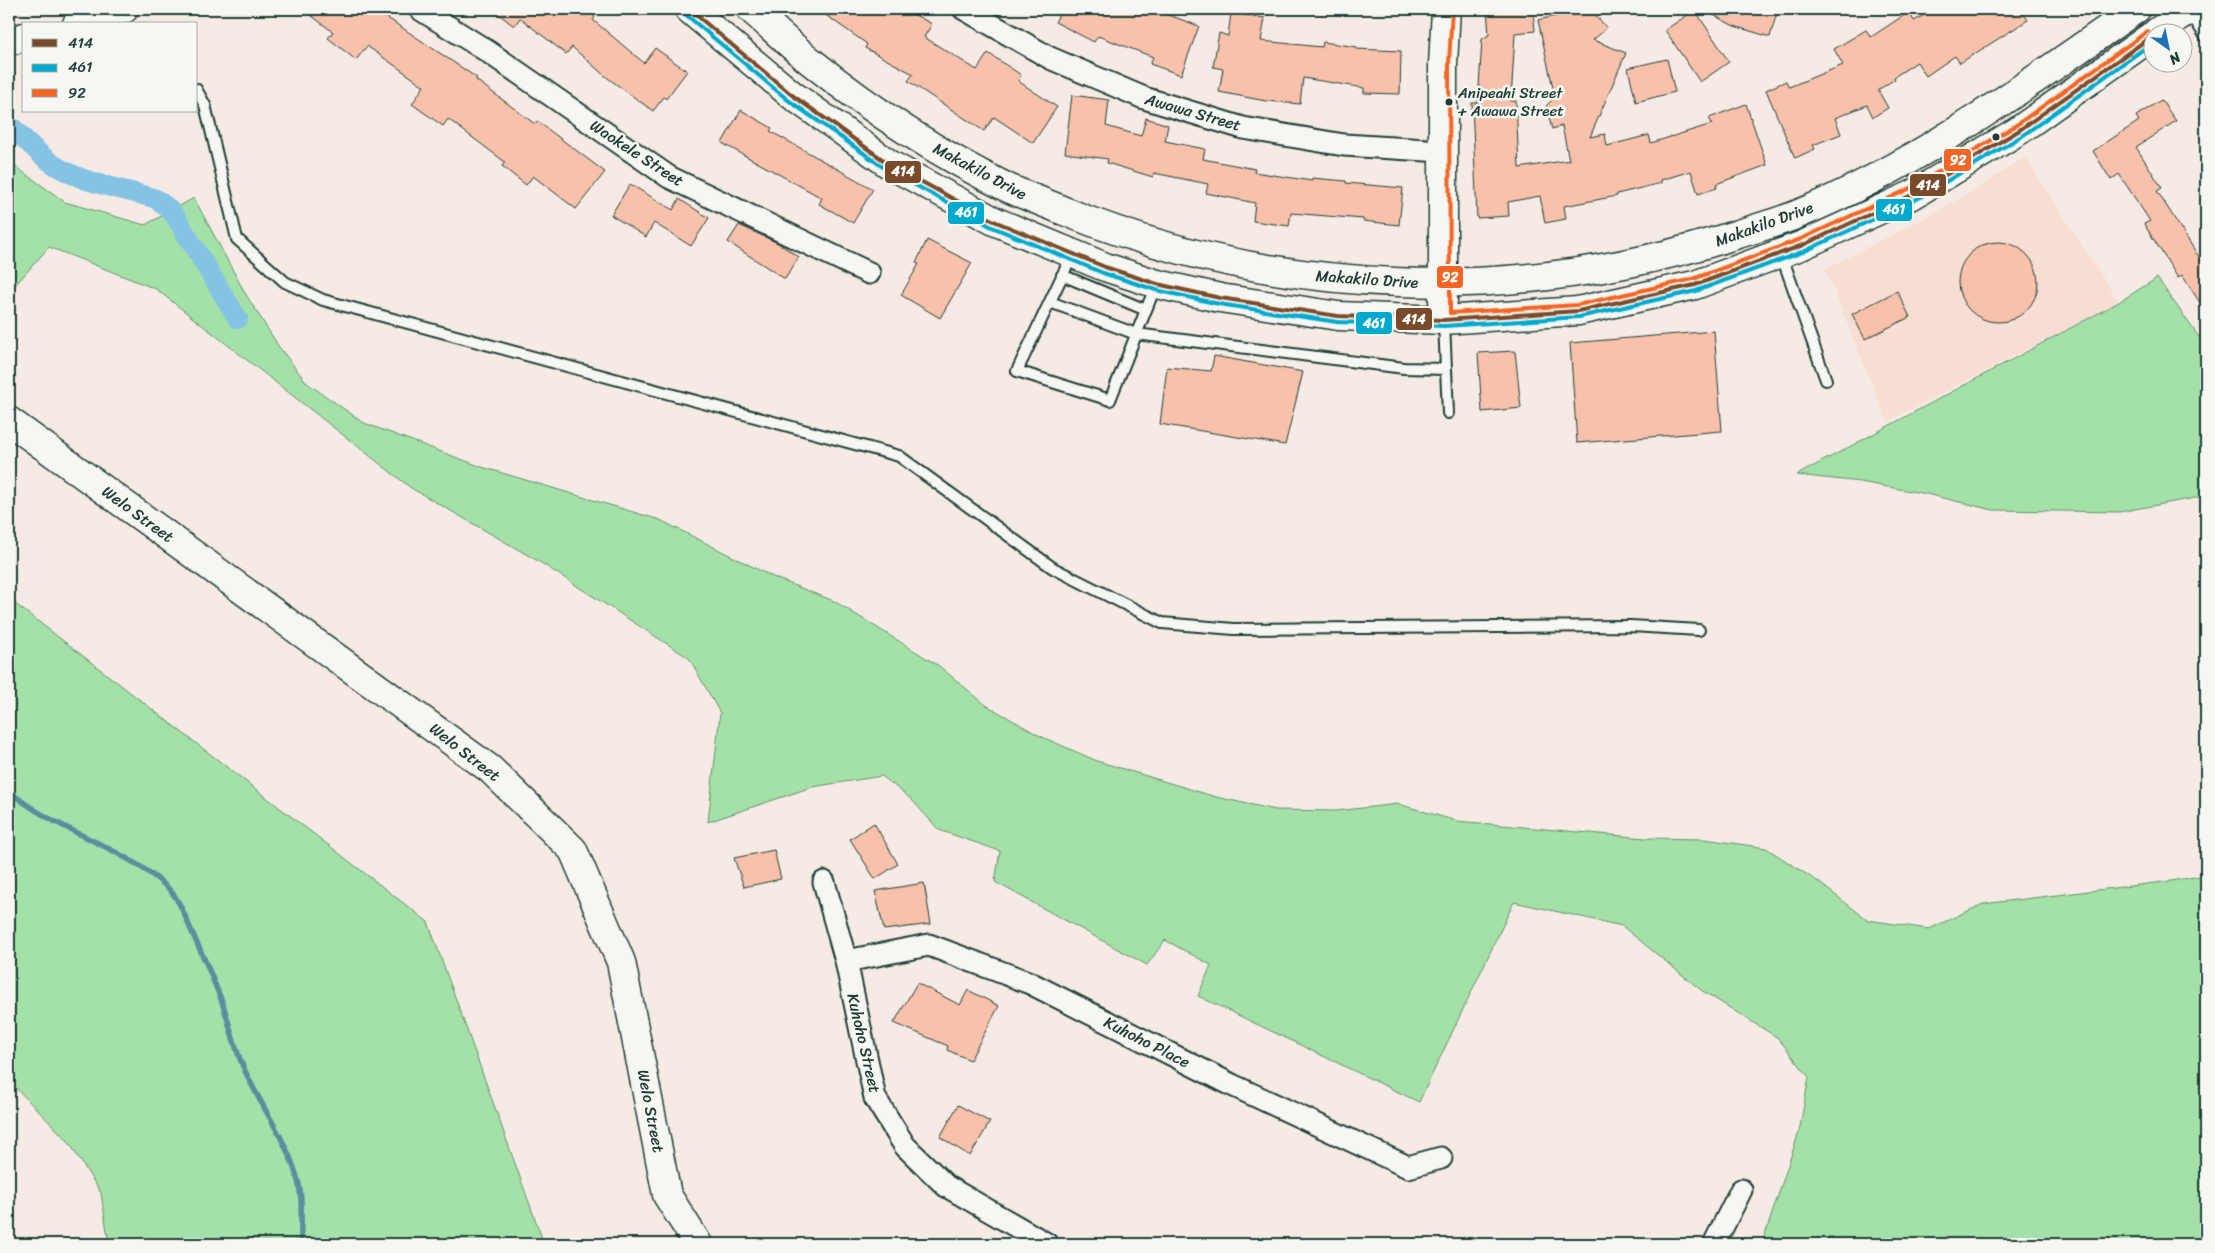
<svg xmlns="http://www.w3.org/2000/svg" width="2215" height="1253" viewBox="0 0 2215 1253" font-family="Sriracha,sans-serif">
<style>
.built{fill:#f7ded3}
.green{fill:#a4e1a8;stroke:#628f6e}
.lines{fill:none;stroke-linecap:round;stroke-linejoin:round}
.stream{stroke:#5c8d9e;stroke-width:5.5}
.canal{stroke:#85c3e5;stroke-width:20}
.building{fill:#f8c1ab;stroke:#1f3d34}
.lane-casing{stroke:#1f3d34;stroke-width:14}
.street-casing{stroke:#1f3d34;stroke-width:25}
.secondary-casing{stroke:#1f3d34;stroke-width:31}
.lane{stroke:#f6f6f2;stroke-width:10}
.street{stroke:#f6f6f2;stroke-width:21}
.secondary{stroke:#f6f6f2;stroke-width:28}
.bus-1-casing{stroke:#f6f6f2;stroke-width:8}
.bus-2-casing{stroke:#f6f6f2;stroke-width:8}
.bus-3-casing{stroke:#f6f6f2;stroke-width:8}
.bus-1{stroke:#7a4b2a;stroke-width:4}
.bus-2{stroke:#00a9ce;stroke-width:4}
.bus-3{stroke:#f26522;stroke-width:4}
.bus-dot{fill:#1f3d34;stroke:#f6f6f2;stroke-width:2}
.labels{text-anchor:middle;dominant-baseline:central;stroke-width:5;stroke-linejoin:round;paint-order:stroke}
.bus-label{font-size:15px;fill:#1f3d34;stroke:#f6f6f2;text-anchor:start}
.street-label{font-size:16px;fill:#1f3d34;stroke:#f6f6f2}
.line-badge{stroke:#f6f6f2;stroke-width:2}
.badge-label{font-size:14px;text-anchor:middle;font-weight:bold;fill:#fff}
</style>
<rect width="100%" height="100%" fill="#f6ebe4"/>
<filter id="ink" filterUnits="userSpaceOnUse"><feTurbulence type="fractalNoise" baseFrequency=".02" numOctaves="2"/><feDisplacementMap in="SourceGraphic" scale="10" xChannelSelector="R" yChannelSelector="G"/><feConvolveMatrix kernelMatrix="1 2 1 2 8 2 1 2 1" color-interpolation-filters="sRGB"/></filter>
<g filter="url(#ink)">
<path class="built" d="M2025,157L2119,302L1887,422L1825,269L1926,217L1977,189Z"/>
<path class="green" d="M9,162L65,202L145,225L194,198L245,293L279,347L307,383L364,423L482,467L660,520L775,578L834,601L939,666L986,705L1040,736L1097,761L1216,797L1276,810L1336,811L1398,804L1457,821L1645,838L1705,839L1766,848L1817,881L1868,920L1929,929L1983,904L2171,881L2206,875V1244H1762L1799,1132L1809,1077L1778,1038L1701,990L1622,926L1514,902L1419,1102L1198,996L1211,965L1165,940L1147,965L995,882L1000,851L939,830L911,799L882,776L812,787L708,822L720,713L689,658L538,561L411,488L156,289L49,247L9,292Z
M2157,278L2206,347V496L2119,512L1993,510L1922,493L1860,482L1797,475L2119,302Z
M9,599L428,922L544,1244H109L101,1193L68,1141L9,1081Z"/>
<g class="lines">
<path class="stream" d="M9,791C56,831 120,845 167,887C178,897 185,916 191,930C202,953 212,976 221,999C229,1021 233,1043 242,1064C258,1103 285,1136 297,1177C304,1199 300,1221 301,1244"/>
<path class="canal" d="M13,128C26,140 38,154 53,164C83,184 122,188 156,199L168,208L175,216L238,319"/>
</g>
<path class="building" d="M303,9H378L389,19L477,78L476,80L535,124L537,121L605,172L576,209L533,176L526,185L502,166L505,162L448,119L443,126L412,104L424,86L367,46L356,60L328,38L333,32Z
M492,9H584L595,17L593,20L644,63L655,48L687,71L666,99L664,97L653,111L605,76L572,47L566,54L520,18L514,26Z
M817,9H904L932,24L924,37L977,70L988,53L1021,75L1018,81L1057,107L1033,143L994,117L984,131L908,81L913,74L865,48L867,44Z
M1062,9H1164L1163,13L1199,26L1181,75L1150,64L1153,57L1098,36L1094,42L1055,22Z
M1487,9H1533L1535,31L1515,33L1511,101H1516L1519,168L1569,160L1562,126L1552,129L1546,106L1555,97L1538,20L1587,9H1590L1607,28L1593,40L1626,53L1590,137L1605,134L1607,146L1649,135L1651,143L1712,124L1709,118L1746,104L1767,165L1716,184L1717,188L1698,194L1691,171L1661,180V183L1617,194V196L1564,206L1566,219L1545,223L1540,196L1508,202L1509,216L1477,218L1472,103H1478L1482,39L1489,35Z
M1702,9H1778L1770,37L1734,26Z
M1934,9H2020L2028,20L1960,63L1955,56L1926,76L1917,62L1894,77L1895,79L1878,90L1888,108L1873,117L1867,105L1835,118L1841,134L1813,145L1815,149L1795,158L1766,90L1786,81L1789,87L1843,65L1834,49L1866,30L1871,37L1909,12L1914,21Z
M1695,10L1729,62L1700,82L1665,30Z
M1231,13L1265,18L1261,41L1322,47L1323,42L1357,47L1356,49L1401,51L1400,94L1364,93V88L1303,78L1300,104L1266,101L1219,92L1223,69L1213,67L1219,33L1228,36Z
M1667,59L1675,92L1636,102L1628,68Z
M1072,95L1109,100L1106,126L1141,136L1146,118L1168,125L1165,141L1205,149L1203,159L1255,169L1254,172L1312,181V178L1346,181V183L1403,188L1399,225L1363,221V219L1291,213L1289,226L1253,221L1255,203L1206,193L1208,184L1154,173L1153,177L1107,163L1108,159L1065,153Z
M2161,100L2176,121L2136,147L2162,188L2157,191L2206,268V312L2182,275L2178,278L2144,224L2150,221L2119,174L2111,180L2093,151L2139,121L2136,116Z
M741,110L772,128L770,131L873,189L853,223L819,204L822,198L722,143Z
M630,184L673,210L679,199L709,218L691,246L654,223L646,237L611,215Z
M739,225L778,243L799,257L785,279L728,242Z
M927,240L972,263L940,318L901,295L919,264L916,263Z
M1958 282a40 40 0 1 1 80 0a40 40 0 1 1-80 0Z
M1897,291L1910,317L1865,339L1852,314Z
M1714,331L1722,431L1577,443L1570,343Z
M1515,351L1521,408L1482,412L1478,353Z
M1214,356L1303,372L1285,445L1160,424L1167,367L1211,371Z
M874,823L898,864L875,879L850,839Z
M774,850L781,879L744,887L734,858Z
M924,883L931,924L884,930L875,891Z
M917,983L960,1005L968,990L999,1006L970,1060L947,1050L948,1046L894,1023Z
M958,1105L990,1122L970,1156L940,1137Z"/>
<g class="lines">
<defs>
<path id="lane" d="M2189,11L2206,37
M196,89L205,105L237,239L285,282L323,300L899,456L1053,568L1162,623L1234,629L1631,626L1699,630
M1781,254L1826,380
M1072,255L1017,371L1110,400L1156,285
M1062,275L1146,310
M1050,302L1136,334L1404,368L1446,369L1444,321
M1446,369L1448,413"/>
<path id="street" d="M420,9L487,51L669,177L869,273
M964,9L1050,58L1144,98L1243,128L1344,145L1443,151
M824,882L846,961L875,1098L905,1146L946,1186L1047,1244
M846,961L929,945L1030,983L1232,1085L1408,1167L1441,1158
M1714,1244L1741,1190"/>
<path id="secondary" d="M689,9L792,95L889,164L994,221L1105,267L1157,284L1220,298L1338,316L1444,320L1578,311L1695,285L1803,245L1914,194L2018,131L2152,36
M751,9C772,27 792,47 814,64C874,112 939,154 1008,188C1026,196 1046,203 1064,211C1278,298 1519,306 1738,234C1758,228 1778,222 1796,215C1920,164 2027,85 2136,9
M77,24L124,9
M2157,32L2191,9
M9,41L24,37
M1443,301V64L1446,9
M9,421L490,769L573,850L621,962L667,1195L698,1244"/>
</defs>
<use href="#lane" class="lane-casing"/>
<use href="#street" class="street-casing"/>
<use href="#secondary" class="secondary-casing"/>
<use href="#lane" class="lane"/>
<use href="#street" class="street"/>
<use href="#secondary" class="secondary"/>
<defs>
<path id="bus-1" d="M689,9L792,95L889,164L994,221L1105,267L1157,284L1220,298L1338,316L1444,320L1578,311L1695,285L1803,245L1914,194L2018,131L2152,36"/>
<path id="bus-2" d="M685,14L788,100L886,169L992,227L1103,273L1156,290L1219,304L1337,322L1444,326L1579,317L1696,291L1805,251L1917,199L2022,136L2152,43"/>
<path id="bus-3" d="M1452,9L1449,64L1450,313L1577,305L1693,279L1801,239L1911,188L2015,126L2148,31"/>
</defs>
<use href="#bus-1" class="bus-1-casing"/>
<use href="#bus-2" class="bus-2-casing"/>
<use href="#bus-3" class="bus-3-casing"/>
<use href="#bus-1" class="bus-1"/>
<use href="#bus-2" class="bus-2"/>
<use href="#bus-3" class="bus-3"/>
</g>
</g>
<g class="bus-dot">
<circle cx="1449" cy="102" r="4.5"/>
<circle cx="1996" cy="137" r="4.5"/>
</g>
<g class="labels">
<g class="bus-label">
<text x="1458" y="93">Anipeahi Street<tspan x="1458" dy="18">+ Awawa Street</tspan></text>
</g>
<g class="street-label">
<text transform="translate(1193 112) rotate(16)">Awawa Street</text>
<text transform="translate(637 153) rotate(33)">Waokele Street</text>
<text transform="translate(980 171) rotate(28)">Makakilo Drive</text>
<text transform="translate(1764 224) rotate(-20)">Makakilo Drive</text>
<text transform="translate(1367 279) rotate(4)">Makakilo Drive</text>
<text transform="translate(138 514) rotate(36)">Welo Street</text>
<text transform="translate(465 752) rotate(38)">Welo Street</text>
<text transform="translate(1147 1042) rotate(27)">Kuhoho Place</text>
<text transform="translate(864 1043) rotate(77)">Kuhoho Street</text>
<text transform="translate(651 1111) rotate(79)">Welo Street</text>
</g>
</g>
<g class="line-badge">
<rect x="1943" y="148" width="29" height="24" rx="5" fill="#f26522"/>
<rect x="884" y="160" width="38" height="24" rx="5" fill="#7a4b2a"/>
<rect x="1909" y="173" width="38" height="24" rx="5" fill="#7a4b2a"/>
<rect x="1875" y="198" width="38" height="24" rx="5" fill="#00a9ce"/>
<rect x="947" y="201" width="38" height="24" rx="5" fill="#00a9ce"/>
<rect x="1436" y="265" width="28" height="24" rx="5" fill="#f26522"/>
<rect x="1395" y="307" width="38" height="24" rx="5" fill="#7a4b2a"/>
<rect x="1355" y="311" width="38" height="24" rx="5" fill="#00a9ce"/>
</g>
<g class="badge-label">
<text x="1958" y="165">92</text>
<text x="903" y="176">414</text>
<text x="1928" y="190">414</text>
<text x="1894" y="214">461</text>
<text x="966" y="217">461</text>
<text x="1450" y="282">92</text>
<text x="1414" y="324">414</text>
<text x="1374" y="328">461</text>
</g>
<rect width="2215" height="1253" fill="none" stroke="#f6f6f2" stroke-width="30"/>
<rect x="15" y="15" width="2185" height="1223" fill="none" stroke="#1f3d34" stroke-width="2" filter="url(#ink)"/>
<rect x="22" y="22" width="175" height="90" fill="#f6f6f2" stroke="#a0aca6"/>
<rect x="32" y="39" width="25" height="8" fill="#7a4b2a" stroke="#a0aca6"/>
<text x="68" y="48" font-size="15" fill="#1f3d34">414</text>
<rect x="32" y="64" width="25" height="8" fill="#00a9ce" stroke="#a0aca6"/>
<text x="68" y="72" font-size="15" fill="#1f3d34">461</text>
<rect x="32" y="89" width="25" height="8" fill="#f26522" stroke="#a0aca6"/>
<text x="68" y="98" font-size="15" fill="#1f3d34">92</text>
<g transform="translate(2168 48) rotate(147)"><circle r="24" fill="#f6f6f2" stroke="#a0aca6"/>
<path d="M0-4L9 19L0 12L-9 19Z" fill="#1f6fb2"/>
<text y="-8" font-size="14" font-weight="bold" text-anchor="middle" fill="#1f3d34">N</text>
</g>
</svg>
